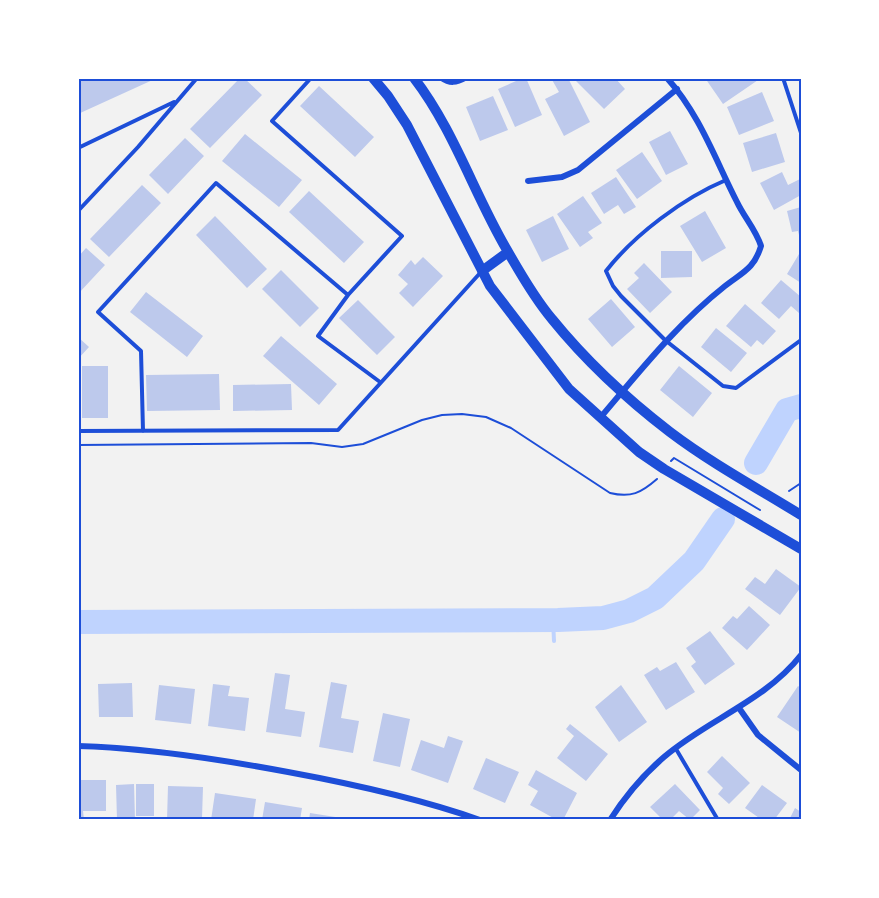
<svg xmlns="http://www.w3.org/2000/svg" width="879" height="898" viewBox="0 0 879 898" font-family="'Archivo Narrow',sans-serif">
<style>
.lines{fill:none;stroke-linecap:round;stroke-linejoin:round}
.stream{stroke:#bfd3fe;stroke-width:4}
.river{stroke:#bfd3fe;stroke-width:24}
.building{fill:#bdc9ec}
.path{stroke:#1d4ed8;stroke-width:2}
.service{stroke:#1d4ed8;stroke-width:4}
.minor{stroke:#1d4ed8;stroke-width:6}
.tertiary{stroke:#1d4ed8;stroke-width:10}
.neatline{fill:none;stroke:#1d4ed8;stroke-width:2}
</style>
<rect width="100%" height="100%" fill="#f2f2f2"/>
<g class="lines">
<path class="stream" d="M553,619L554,641"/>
<path class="river" d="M756,463L787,410L801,406
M78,622L558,620L603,618L629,611L655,598L694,561L723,519"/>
</g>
<path class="building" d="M78,78H157L78,114Z
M240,78H244L262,95L210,148L190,129Z
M523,78H526L542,115L515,127L498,89Z
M551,78H568L590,122L564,136L545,99L559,92Z
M578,78H615L625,89L604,109L575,80Z
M705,78H761L723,104Z
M319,86L374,137L355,157L300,106Z
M762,92L774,121L739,135L727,107Z
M493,96L508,130L480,141L466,107Z
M670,131L688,164L666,175L649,142Z
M776,133L785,162L752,172L743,143Z
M245,134L302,180L279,207L222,161Z
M185,138L204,156L168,194L149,175Z
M642,152L662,181L637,199L616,170Z
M782,172L788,185L800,179L801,195L774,210L760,183Z
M616,177L636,207L624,214L618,205L604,214L591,193Z
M142,185L161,203L109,257L90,239Z
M309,191L364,242L344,263L289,212Z
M583,196L602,223L588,232L593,238L580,247L557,214Z
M801,207V239H800L798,231L792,232L787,211Z
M705,211L726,248L702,262L680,226Z
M215,216L267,269L247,288L196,235Z
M553,216L569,249L542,262L526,230Z
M86,248L105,265L78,294V257Z
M661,251H692V277L661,278Z
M799,254L801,255V283L787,274Z
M423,257L443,276L413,307L399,293L408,284L398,275L411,260L415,265Z
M644,263L672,292L650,313L627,289L639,278L634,273Z
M281,270L319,308L300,327L262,289Z
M781,280L801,297V312L799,313L791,306L779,319L761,303Z
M146,292L203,336L187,357L130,312Z
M611,299L635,327L612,347L588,319Z
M358,300L395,337L377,355L339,318Z
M745,304L776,331L763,345L757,340L751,347L726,326Z
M716,328L747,353L731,372L701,347Z
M281,336L337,384L319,405L263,356Z
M78,337L89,347L78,359Z
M82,366H108V418H82Z
M679,366L712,393L693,417L660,390Z
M219,374L220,410L147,411L146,375Z
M291,384L292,410L233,411V385Z
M776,569L801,587L780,615L745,589L755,577L765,584Z
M749,606L770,625L747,650L722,628L733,616L737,619Z
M710,631L735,664L705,685L691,666L696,662L686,648Z
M676,662L695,692L666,710L644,675L657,667L660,671Z
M275,673L290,675L285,709L305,712L301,737L266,732Z
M78,682H80L81,711H78Z
M331,682L347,685L341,718L359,721L353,753L319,747Z
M132,683L133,717H99L98,684Z
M213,684L230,686L228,696L249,698L245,731L208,726Z
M159,685L195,689L191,724L155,720Z
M621,685L647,722L619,742L595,707Z
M798,686L801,688V733L777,717Z
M383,713L410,719L400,767L373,761Z
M570,724L608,754L586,781L557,758L574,736L566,729Z
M448,736L463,741L448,783L411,770L421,740L444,748Z
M722,756L750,783L729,804L718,794L723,788L707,772Z
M486,758L519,772L505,803L473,789Z
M536,770L577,793L563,820H557L530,805L538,791L528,785Z
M78,780H106V811H83L84,820H78Z
M134,784L135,820H117L116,785Z
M136,784H154V816H136Z
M675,784L700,810L690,820L679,811L670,820H663L650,807Z
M762,785L787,803L774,820H762L745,808Z
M168,786L203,787L202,818L167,820Z
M215,793L256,799L253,820H211Z
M265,802L302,808L300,820H262Z
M795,808L801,812V820H789Z
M310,813L348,819L347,820H309Z"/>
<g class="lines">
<path class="path" d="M78,445L311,443L342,447L363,444L422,420L442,415L462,414L486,417L511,428L610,493C631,498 641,493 657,479
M671,461L674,458L760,510
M789,491L801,483"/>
<path class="service" d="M311,78L272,121L402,236L348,295L318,336L380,382
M440,78C450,85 456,84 467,78
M783,78L801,133
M78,148L174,102
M726,180C683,198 634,235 606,271L613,286L621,296L665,340L723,386L736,388L801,340
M78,211L138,147L197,78
M78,431L338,430L481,272
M143,431L141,351L98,312L216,183L348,295
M676,749L718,820"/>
<path class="minor" d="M528,181L562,177L578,170L677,89
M600,418C640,371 677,324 725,286C743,272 754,269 761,246C756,230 744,217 737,202C715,159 700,115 667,78
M739,708L758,735L801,770
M78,746C148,748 219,759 288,772C353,784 418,798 480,820
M610,820C626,795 642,776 664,757C707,720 765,701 801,655"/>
<path class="tertiary" d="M373,78L388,96L407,125L490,286L569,389L639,452L664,469L801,549
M414,78C454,130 474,194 507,250C520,273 535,299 552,319C586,361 627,399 670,432C711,463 757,488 801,515
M482,271L508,252"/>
</g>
<rect width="879" height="898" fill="none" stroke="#ffffff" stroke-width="159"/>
<rect x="80" y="80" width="720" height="738" class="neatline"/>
</svg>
